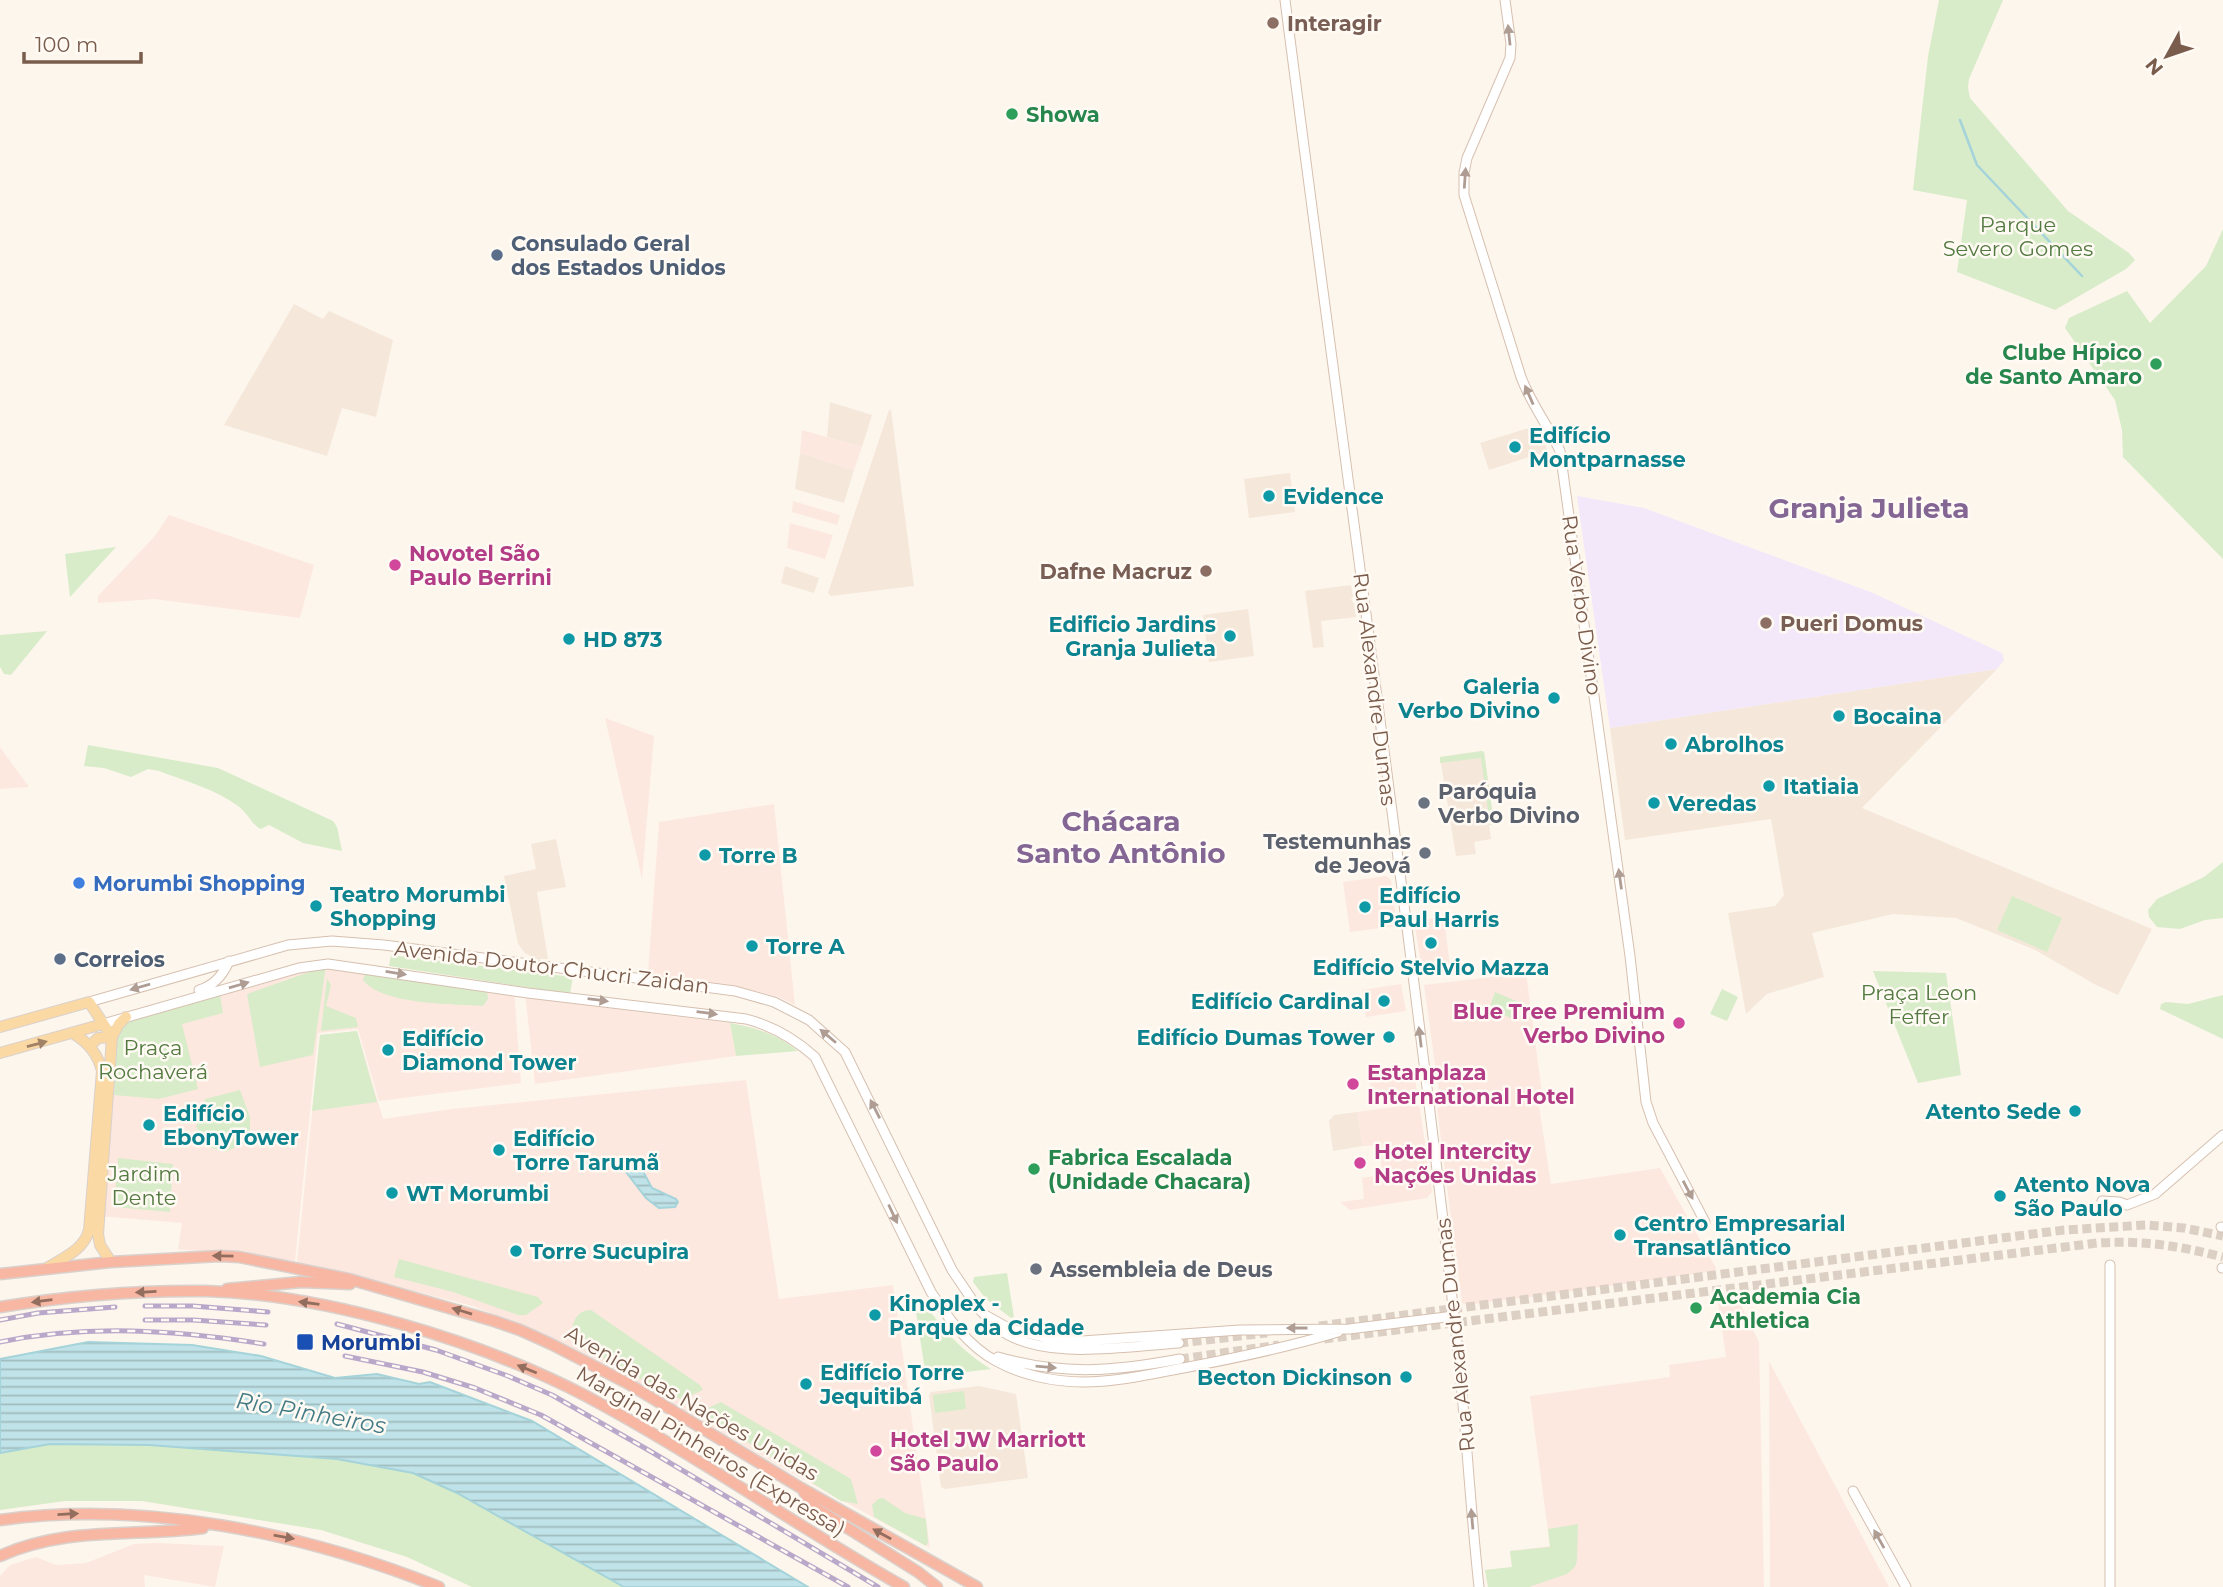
<svg xmlns="http://www.w3.org/2000/svg" width="2223" height="1587" viewBox="0 0 2223 1587" font-family="Montserrat,sans-serif">
<style>
.residential{fill:#f5e8da}
.commercial{fill:#fde8e0}
.education{fill:#f3e8fa}
.green{fill:#d8ecc9}
.water{fill:url(#water-rules);stroke:#a5d3da;stroke-width:2}
.lines{fill:none;stroke-linecap:round;stroke-linejoin:round}
.stream{stroke:#a5d3da;stroke-width:2.5}
.secondary-tunnel{stroke:#dcd0c4;stroke-width:9;stroke-dasharray:9 4.5;stroke-linecap:butt}
.secondary-casing{stroke:#d6c0b0;stroke-width:11}
.primary-casing{stroke:#dad1cd;stroke-width:12}
.highway-casing{stroke:#dad1cd;stroke-width:13}
.secondary{stroke:#fff;stroke-width:9}
.primary{stroke:#fbd9a5;stroke-width:10}
.highway{stroke:#f7b7a3;stroke-width:10}
.rail-casing{stroke:#b9a8c9;stroke-width:5}
.rail{stroke:#fffaf3;stroke-width:2.5;stroke-dasharray:8;stroke-linecap:butt}
.oneway{fill:#af9d94}
.oneway2{fill:#a18267}
.oneway3{fill:#936e5e}
.education-dot{fill:#8d6e63;stroke:#fffaf3;stroke-width:2.5}
.leisure-dot{fill:#2e9e5b;stroke:#fffaf3;stroke-width:2.5}
.service-dot{fill:#5c6f8a;stroke:#fffaf3;stroke-width:2.5}
.culture-dot{fill:#0f9aa8;stroke:#fffaf3;stroke-width:2.5}
.hotel-dot{fill:#d1479c;stroke:#fffaf3;stroke-width:2.5}
.worship-dot{fill:#6b7280;stroke:#fffaf3;stroke-width:2.5}
.shop-dot{fill:#3f7fe0;stroke:#fffaf3;stroke-width:2.5}
.transit-dot{fill:#1a4fb4;stroke:#fffaf3;stroke-width:2.5}
.labels{text-anchor:middle;dominant-baseline:central;stroke-width:5;stroke-linejoin:round;paint-order:stroke}
.education-label{font-size:21px;font-weight:bold;fill:#785e54;stroke:#fffaf3;text-anchor:start}
.leisure-label{font-size:21px;font-weight:bold;fill:#27864d;stroke:#fffaf3;text-anchor:start}
.park-label{font-size:21px;fill:#537a41;stroke:#fffaf3}
.service-label{font-size:21px;font-weight:bold;fill:#4e5e75;stroke:#fffaf3;text-anchor:start}
.culture-label{font-size:21px;font-weight:bold;fill:#0d838f;stroke:#fffaf3;text-anchor:start}
.hotel-label{font-size:21px;font-weight:bold;fill:#b23c85;stroke:#fffaf3;text-anchor:start}
.street-label{font-size:21px;fill:#7a5c4d;stroke:#fffaf3}
.worship-label{font-size:21px;font-weight:bold;fill:#5b616d;stroke:#fffaf3;text-anchor:start}
.shop-label{font-size:21px;font-weight:bold;fill:#366cbe;stroke:#fffaf3;text-anchor:start}
.transit-label{font-size:21px;font-weight:bold;fill:#164399;stroke:#fffaf3;text-anchor:start}
.water-label{font-size:23px;font-style:italic;fill:#437c86;stroke:#fffaf3}
.district-label{font-size:28px;font-weight:bold;fill:#846695;stroke:#fffaf3}
</style>
<defs>
<pattern id="water-rules" width="6" height="5" patternUnits="userSpaceOnUse" patternTransform="scale(1.75)"><rect width="6" height="5" fill="#bfe3e8"/><path d="M0 2.5h6" fill="none" stroke="#a0bbbe"/></pattern>
</defs>
<rect width="100%" height="100%" fill="#fdf6ec"/>
<path class="residential" d="M294,304L323,319L329,311L393,340L376,417L342,408L327,456L224,425Z
M830,402L872,415L862,447L827,437Z
M889,410H891L914,586L831,596L828,593Z
M1535,426L1548,451L1489,470L1480,443Z
M800,453L854,470L844,503L795,489Z
M1290,473L1295,512L1249,518L1244,479Z
M785,566L819,578L814,593L781,583Z
M1351,585L1353,597L1351,599L1354,604L1356,617L1321,621L1324,647L1313,648L1305,591Z
M1248,609L1254,656L1209,662L1203,615Z
M1997,669L1862,808L2152,929L2118,995L2096,985L2035,950L1956,918L1893,914L1812,933L1824,977L1767,994L1746,1014L1728,913L1775,906L1784,895L1771,819L1625,840L1610,728Z
M1482,751L1484,752L1494,824L1489,825L1491,839L1474,842L1476,854L1456,856L1440,757Z
M556,839L566,887L537,892L548,959H535L525,953L518,944L504,876L536,869L531,844Z
M1357,1112L1363,1146L1333,1151L1329,1121L1334,1115Z
M979,1386L1016,1394L1028,1478L945,1489L941,1487L929,1395L931,1392Z"/>
<path class="commercial" d="M802,430L862,447L854,470L800,453Z
M793,501L840,515L837,525L792,512Z
M169,515L314,565L300,618L154,599L98,603V596L155,536Z
M790,523L833,535L825,559L787,548Z
M605,718L654,736L642,879Z
M0,747L29,787L0,789Z
M774,804L795,1005L779,997L726,984L651,975L648,972L659,822Z
M1386,876L1391,880L1397,926L1350,932L1343,882Z
M1444,917L1450,966L1422,969L1414,921Z
M328,964L514,989L521,1083L379,1101L358,1029L318,1033L295,1261L178,1249L182,1223L99,1216L112,1037L126,1017Z
M1526,973L1542,1093L1537,1094L1551,1184L1660,1168L1716,1268L1715,1271L1545,1295L1467,1305L1462,1303L1437,1108L1441,1107L1424,985Z
M1401,984L1406,1011L1366,1017L1362,990Z
M525,993L623,1010L730,1023L736,1056L535,1084Z
M357,1031L383,1119L452,1109L746,1080L779,1299L893,1285L930,1548L779,1466L625,1375L554,1339L473,1306L297,1262L320,1035Z
M1414,1069L1417,1094L1372,1099L1369,1075Z
M1416,1104L1420,1108L1432,1192L1427,1198L1350,1210L1340,1202L1364,1199L1362,1178L1382,1175L1379,1145L1363,1146L1357,1112Z
M1734,1291L1759,1342L1764,1587H1488L1485,1570L1512,1567L1510,1551L1550,1546L1530,1396L1670,1377L1669,1365L1726,1357L1717,1294Z
M1769,1361L1889,1587H1770Z
M157,1543L224,1546L215,1587L144,1575L145,1587H0V1576L10,1565L36,1557L56,1565L86,1563L134,1544Z"/>
<path class="education" d="M1577,496L1644,508L1873,593L2002,653L2004,660L1997,669L1610,728Z"/>
<path class="green" d="M1939,0H2003L1969,79L1968,88L1970,98L2068,211L2129,253L2135,260L2126,269L2055,310L1957,272L1967,200L1913,190L1928,56Z
M2223,229V559L2123,457L2122,430L2115,400L2065,328L2069,318L2127,291L2150,323L2206,266Z
M116,547L70,597L65,554Z
M47,631L11,675L4,674L0,667V635Z
M88,745L218,768L333,821L337,827L342,851L303,843L269,825L261,829C251,824 248,813 238,806C215,789 185,781 159,771L148,769L131,777L104,768L84,766Z
M1482,751L1484,752L1494,824L1490,825L1481,758L1440,763V757Z
M2223,862V918L2205,920L2180,929L2157,927L2149,917L2148,910L2157,899L2204,877Z
M2012,896L2062,918L2047,952L1997,930Z
M391,955L573,977L570,994L389,966Z
M326,966L313,1055L260,1067L247,994Z
M1873,971L1946,973L1961,1075L1918,1083Z
M365,973L487,991L488,999L483,1006C453,1004 382,1005 363,980Z
M327,978L331,985L326,1006L356,1018L358,1027L321,1031Z
M1722,989L1738,997L1727,1021L1710,1014Z
M1495,992L1521,1003L1513,1019L1489,1009Z
M220,995L223,1013L182,1024L198,1089L159,1099L114,1095L117,1035L129,1021Z
M2223,995V1039L2160,1009L2161,1004L2166,1002L2188,1004Z
M730,1023C757,1028 777,1034 798,1051L736,1056Z
M357,1031L377,1102L312,1111L320,1035Z
M240,1090L250,1117V1141L225,1152L206,1146L196,1126L205,1099Z
M118,1158L173,1164L170,1212L114,1207Z
M399,1259L538,1297L543,1303L526,1315H518L453,1292L394,1277Z
M1007,1273L1014,1317L1011,1318L986,1299L973,1282L974,1277Z
M920,1298C943,1329 959,1349 991,1369L926,1377L914,1299Z
M591,1310L700,1385L703,1390L683,1399L675,1398L577,1344L572,1334C572,1322 577,1310 591,1310Z
M964,1391L966,1409L935,1413L933,1395Z
M721,1402L851,1479L858,1504L841,1501L699,1412Z
M50,1444L149,1445L268,1453L337,1459L413,1473L457,1493L624,1587H472L407,1557L321,1530L142,1501H65L0,1510V1453Z
M883,1498L905,1513L926,1519L928,1542L926,1546L874,1517L872,1505L878,1499Z
M1578,1524L1577,1561L1575,1567L1567,1574L1529,1587H1488L1485,1570L1512,1567L1510,1551L1550,1547L1548,1529Z"/>
<path class="water" d="M630,1157L639,1164L652,1188L676,1199L678,1202L675,1207L659,1208L646,1198L619,1163L621,1159Z
M88,1342L192,1345L261,1356L335,1378L377,1374L419,1384L430,1382L532,1421L808,1587H624L457,1493L413,1473L337,1459L149,1445L50,1444L0,1453V1359Z"/>
<g class="lines">
<path class="stream" d="M1960,120L1977,165L2082,276"/>
<path class="secondary-tunnel" d="M1319,1326L2064,1230L2146,1225L2184,1228L2223,1236
M1324,1339L2097,1243C2143,1240 2179,1246 2223,1257
M1179,1343L1267,1333
M1180,1359L1279,1345"/>
<defs>
<path id="secondary" d="M1285,0C1341,438 1404,876 1454,1315C1465,1405 1469,1496 1479,1587
M1505,0L1511,44L1510,58L1467,158L1464,173V195L1521,377C1531,404 1548,425 1560,451L1630,956L1646,1102L1653,1123L1705,1222
M199,990C213,986 223,975 229,961
M89,1002L288,945L332,941L384,945L735,991L774,1002L809,1020L845,1052L952,1270L977,1307L985,1315L1010,1329L1055,1340L1082,1341L1240,1330L1349,1329L1454,1316
M103,1024L299,968L328,964L528,993L746,1019C773,1026 794,1038 815,1057L931,1292C948,1318 968,1346 996,1361C1021,1375 1054,1382 1083,1382C1115,1382 1147,1375 1178,1369C1232,1359 1285,1348 1338,1332
M2102,1201L2119,1202L2127,1205L2155,1194L2223,1135
M2221,1227H2223
M2222,1268H2223
M999,1329C1044,1362 1126,1346 1179,1343
M998,1357C1063,1376 1116,1371 1180,1359
M1853,1491L1906,1587
M2110,1587V1265"/>
<path id="primary" d="M0,1027L89,1002L112,1037L98,1234L100,1245L111,1262
M90,1046L98,1038L112,1037L119,1024L126,1017
M0,1053L103,1024
M47,1268C63,1258 84,1250 89,1230L102,1071C98,1054 89,1043 74,1034"/>
<path id="highway" d="M0,1274L111,1262L220,1256L239,1257L349,1279L494,1321L520,1330L551,1344L627,1383L801,1488L977,1587
M227,1289L301,1282L350,1284
M0,1307C68,1296 137,1290 206,1291C326,1294 480,1341 586,1396C695,1454 796,1526 904,1587
M804,1492L814,1507L918,1572L937,1587
M0,1520C146,1500 303,1533 439,1587
M0,1556C67,1526 133,1537 203,1528"/>
</defs>
<use href="#secondary" class="secondary-casing"/>
<use href="#primary" class="primary-casing"/>
<use href="#highway" class="highway-casing"/>
<use href="#secondary" class="secondary"/>
<use href="#primary" class="primary"/>
<use href="#highway" class="highway"/>
<defs>
<path id="rail" d="M145,1306H193L268,1312
M0,1320L38,1313L115,1307
M145,1320H193L266,1325
M337,1324L436,1350L508,1376L552,1395L650,1451L878,1587
M0,1342C88,1324 176,1330 264,1344
M345,1356L423,1372L475,1388L541,1415L848,1587"/>
</defs>
<use href="#rail" class="rail-casing"/>
<use href="#rail" class="rail"/>
</g>
<defs><path id="oneway-solid" d="M-6-.8H1V-3.2L6.5 0L1 3.2V.8H-6Z" transform="scale(1.75)"/></defs>
<g class="oneway">
<use href="#oneway-solid" transform="translate(1509 35) rotate(-96)"/>
<use href="#oneway-solid" transform="translate(1465 178) rotate(-86)"/>
<use href="#oneway-solid" transform="translate(1529 395) rotate(-114)"/>
<use href="#oneway-solid" transform="translate(1620 879) rotate(-98)"/>
<use href="#oneway-solid" transform="translate(396 973) rotate(9)"/>
<use href="#oneway-solid" transform="translate(239 985) rotate(-16)"/>
<use href="#oneway-solid" transform="translate(140 987) rotate(164)"/>
<use href="#oneway-solid" transform="translate(598 1000) rotate(7)"/>
<use href="#oneway-solid" transform="translate(707 1013) rotate(7)"/>
<use href="#oneway-solid" transform="translate(828 1036) rotate(-140)"/>
<use href="#oneway-solid" transform="translate(1420 1037) rotate(-97)"/>
<use href="#oneway-solid" transform="translate(875 1109) rotate(-117)"/>
<use href="#oneway-solid" transform="translate(1688 1190) rotate(62)"/>
<use href="#oneway-solid" transform="translate(893 1214) rotate(65)"/>
<use href="#oneway-solid" transform="translate(1297 1328) rotate(180)"/>
<use href="#oneway-solid" transform="translate(1046 1367) rotate(5)"/>
<use href="#oneway-solid" transform="translate(1472 1519) rotate(-95)"/>
<use href="#oneway-solid" transform="translate(1879 1539) rotate(-119)"/>
</g>
<use class="oneway2" href="#oneway-solid" transform="translate(37 1044) rotate(-15)"/>
<g class="oneway3">
<use href="#oneway-solid" transform="translate(223 1256) rotate(-179)"/>
<use href="#oneway-solid" transform="translate(146 1292) rotate(177)"/>
<use href="#oneway-solid" transform="translate(42 1301) rotate(173)"/>
<use href="#oneway-solid" transform="translate(309 1303) rotate(-172)"/>
<use href="#oneway-solid" transform="translate(462 1311) rotate(-163)"/>
<use href="#oneway-solid" transform="translate(527 1369) rotate(-158)"/>
<use href="#oneway-solid" transform="translate(68 1514) rotate(-3)"/>
<use href="#oneway-solid" transform="translate(882 1534) rotate(-151)"/>
<use href="#oneway-solid" transform="translate(284 1537) rotate(10)"/>
</g>
<g class="education-dot">
<circle cx="1273" cy="23" r="7"/>
<circle cx="1206" cy="571" r="7"/>
<circle cx="1766" cy="623" r="7"/>
</g>
<g class="leisure-dot">
<circle cx="1012" cy="114" r="7"/>
<circle cx="2156" cy="364" r="7"/>
<circle cx="1034" cy="1169" r="7"/>
<circle cx="1696" cy="1308" r="7"/>
</g>
<g class="service-dot">
<circle cx="497" cy="255" r="7"/>
<circle cx="60" cy="959" r="7"/>
</g>
<g class="culture-dot">
<circle cx="1515" cy="447" r="7"/>
<circle cx="1269" cy="496" r="7"/>
<circle cx="1230" cy="636" r="7"/>
<circle cx="569" cy="639" r="7"/>
<circle cx="1554" cy="698" r="7"/>
<circle cx="1839" cy="716" r="7"/>
<circle cx="1671" cy="744" r="7"/>
<circle cx="1769" cy="786" r="7"/>
<circle cx="1654" cy="803" r="7"/>
<circle cx="705" cy="855" r="7"/>
<circle cx="316" cy="906" r="7"/>
<circle cx="1365" cy="907" r="7"/>
<circle cx="1431" cy="943" r="7"/>
<circle cx="752" cy="946" r="7"/>
<circle cx="1384" cy="1001" r="7"/>
<circle cx="1389" cy="1037" r="7"/>
<circle cx="388" cy="1050" r="7"/>
<circle cx="2075" cy="1111" r="7"/>
<circle cx="149" cy="1125" r="7"/>
<circle cx="499" cy="1150" r="7"/>
<circle cx="392" cy="1193" r="7"/>
<circle cx="2000" cy="1196" r="7"/>
<circle cx="1620" cy="1235" r="7"/>
<circle cx="516" cy="1251" r="7"/>
<circle cx="875" cy="1315" r="7"/>
<circle cx="1406" cy="1377" r="7"/>
<circle cx="806" cy="1384" r="7"/>
</g>
<g class="hotel-dot">
<circle cx="395" cy="565" r="7"/>
<circle cx="1679" cy="1023" r="7"/>
<circle cx="1353" cy="1084" r="7"/>
<circle cx="1360" cy="1163" r="7"/>
<circle cx="876" cy="1451" r="7"/>
</g>
<g class="worship-dot">
<circle cx="1424" cy="803" r="7"/>
<circle cx="1425" cy="853" r="7"/>
<circle cx="1036" cy="1269" r="7"/>
</g>
<circle class="shop-dot" cx="79" cy="883" r="7"/>
<rect class="transit-dot" x="296" y="1333" width="18" height="18" rx="3.5"/>
<g class="labels">
<g class="education-label">
<text x="1287" y="23">Interagir</text>
<text x="1192" y="571" text-anchor="end">Dafne Macruz</text>
<text x="1780" y="623">Pueri Domus</text>
</g>
<g class="leisure-label">
<text x="1026" y="114">Showa</text>
<text x="2142" y="352" text-anchor="end">Clube Hípico<tspan x="2142" dy="24">de Santo Amaro</tspan></text>
<text x="1048" y="1157">Fabrica Escalada<tspan x="1048" dy="24">(Unidade Chacara)</tspan></text>
<text x="1710" y="1296">Academia Cia<tspan x="1710" dy="24">Athletica</tspan></text>
</g>
<g class="park-label">
<text x="2018" y="224">Parque<tspan x="2018" dy="24">Severo Gomes</tspan></text>
<text x="1919" y="992">Praça Leon<tspan x="1919" dy="24">Feffer</tspan></text>
<text x="153" y="1047">Praça<tspan x="153" dy="24">Rochaverá</tspan></text>
<text x="144" y="1173">Jardim<tspan x="144" dy="24">Dente</tspan></text>
</g>
<g class="service-label">
<text x="511" y="243">Consulado Geral<tspan x="511" dy="24">dos Estados Unidos</tspan></text>
<text x="74" y="959">Correios</text>
</g>
<g class="culture-label">
<text x="1529" y="435">Edifício<tspan x="1529" dy="24">Montparnasse</tspan></text>
<text x="1283" y="496">Evidence</text>
<text x="1216" y="624" text-anchor="end">Edificio Jardins<tspan x="1216" dy="24">Granja Julieta</tspan></text>
<text x="583" y="639">HD 873</text>
<text x="1540" y="686" text-anchor="end">Galeria<tspan x="1540" dy="24">Verbo Divino</tspan></text>
<text x="1853" y="716">Bocaina</text>
<text x="1685" y="744">Abrolhos</text>
<text x="1783" y="786">Itatiaia</text>
<text x="1668" y="803">Veredas</text>
<text x="719" y="855">Torre B</text>
<text x="330" y="894">Teatro Morumbi<tspan x="330" dy="24">Shopping</tspan></text>
<text x="1379" y="895">Edifício<tspan x="1379" dy="24">Paul Harris</tspan></text>
<text x="766" y="946">Torre A</text>
<text x="1431" y="967" text-anchor="middle">Edifício Stelvio Mazza</text>
<text x="1370" y="1001" text-anchor="end">Edifício Cardinal</text>
<text x="1375" y="1037" text-anchor="end">Edifício Dumas Tower</text>
<text x="402" y="1038">Edifício<tspan x="402" dy="24">Diamond Tower</tspan></text>
<text x="2061" y="1111" text-anchor="end">Atento Sede</text>
<text x="163" y="1113">Edifício<tspan x="163" dy="24">EbonyTower</tspan></text>
<text x="513" y="1138">Edifício<tspan x="513" dy="24">Torre Tarumã</tspan></text>
<text x="2014" y="1184">Atento Nova<tspan x="2014" dy="24">São Paulo</tspan></text>
<text x="406" y="1193">WT Morumbi</text>
<text x="1634" y="1223">Centro Empresarial<tspan x="1634" dy="24">Transatlântico</tspan></text>
<text x="530" y="1251">Torre Sucupira</text>
<text x="889" y="1303">Kinoplex -<tspan x="889" dy="24">Parque da Cidade</tspan></text>
<text x="820" y="1372">Edifício Torre<tspan x="820" dy="24">Jequitibá</tspan></text>
<text x="1392" y="1377" text-anchor="end">Becton Dickinson</text>
</g>
<g class="hotel-label">
<text x="409" y="553">Novotel São<tspan x="409" dy="24">Paulo Berrini</tspan></text>
<text x="1665" y="1011" text-anchor="end">Blue Tree Premium<tspan x="1665" dy="24">Verbo Divino</tspan></text>
<text x="1367" y="1072">Estanplaza<tspan x="1367" dy="24">International Hotel</tspan></text>
<text x="1374" y="1151">Hotel Intercity<tspan x="1374" dy="24">Nações Unidas</tspan></text>
<text x="890" y="1439">Hotel JW Marriott<tspan x="890" dy="24">São Paulo</tspan></text>
</g>
<g class="street-label">
<text transform="translate(1582 605) rotate(82)">Rua Verbo Divino</text>
<text transform="translate(1375 689) rotate(83)">Rua Alexandre Dumas</text>
<text transform="translate(552 967) rotate(7)">Avenida Doutor Chucri Zaidan</text>
<text transform="translate(1455 1335) rotate(-96)">Rua Alexandre Dumas</text>
<text transform="translate(692 1403) rotate(30)">Avenida das Nações Unidas</text>
<text transform="translate(711 1451) rotate(31)">Marginal Pinheiros (Expressa)</text>
</g>
<g class="worship-label">
<text x="1438" y="791">Paróquia<tspan x="1438" dy="24">Verbo Divino</tspan></text>
<text x="1411" y="841" text-anchor="end">Testemunhas<tspan x="1411" dy="24">de Jeová</tspan></text>
<text x="1050" y="1269">Assembleia de Deus</text>
</g>
<g class="shop-label">
<text x="93" y="883">Morumbi Shopping</text>
</g>
<g class="transit-label">
<text x="321" y="1342">Morumbi</text>
</g>
<g class="water-label">
<text transform="translate(311 1413) rotate(10)">Rio Pinheiros</text>
</g>
<g class="district-label">
<text x="1869" y="508">Granja Julieta</text>
<text x="1121" y="821">Chácara<tspan x="1121" dy="32">Santo Antônio</tspan></text>
</g>
</g>
<g transform="translate(2167 56) rotate(230)" stroke="#fffaf3" stroke-width="5" paint-order="stroke">
<path d="M0-5L12 26L0 18L-12 26Z" fill="#7a5c4d"/>
<text y="-10" font-size="19" font-weight="bold" text-anchor="middle" fill="#7a5c4d">N</text>
</g>
<path d="M24 52v10h117v-10" fill="none" stroke="#7a5c4d" stroke-width="3.5"/>
<text x="35" y="52" font-size="21" fill="#7a5c4d" stroke="#fffaf3" stroke-width="5" paint-order="stroke">100 m</text>
</svg>
